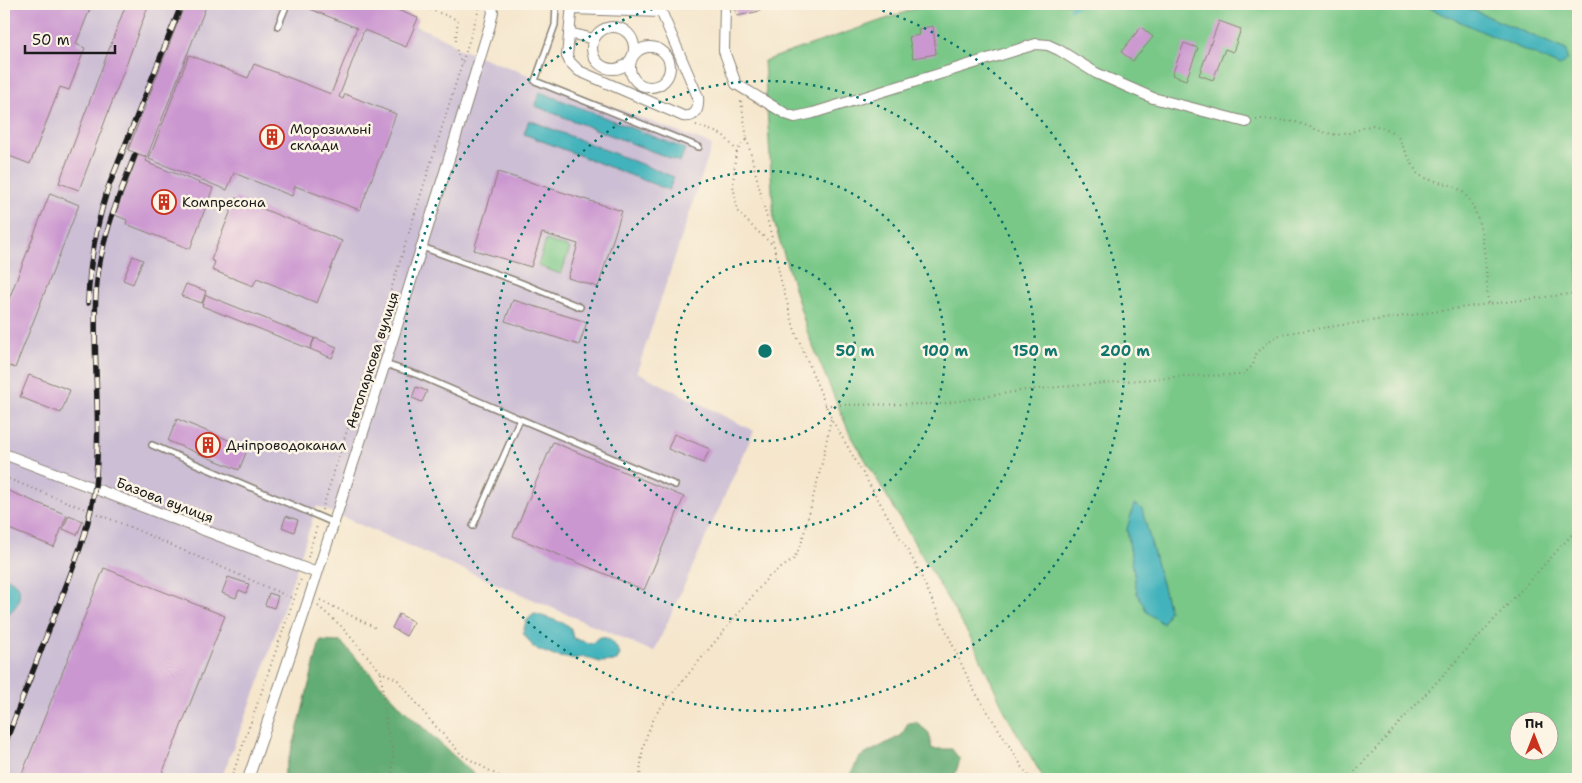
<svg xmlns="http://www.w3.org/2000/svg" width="1582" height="783" viewBox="0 0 1582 783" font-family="'Shantell Sans',sans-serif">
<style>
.industrial{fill:#ccbed4}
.green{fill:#79c888;stroke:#4a7252;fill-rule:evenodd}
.forest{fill:#62ac74;stroke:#3f6448}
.water{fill:#43b3bc;stroke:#30686c}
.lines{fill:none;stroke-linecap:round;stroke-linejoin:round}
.stream{stroke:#43b3bc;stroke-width:4}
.building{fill:#cb97d0}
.service-casing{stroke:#888174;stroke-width:8}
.minor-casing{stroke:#888174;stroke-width:12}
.path{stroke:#888174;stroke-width:2;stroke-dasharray:1 4;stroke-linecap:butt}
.service{stroke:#fff;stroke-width:5}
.minor{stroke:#fff;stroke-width:10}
.rail-casing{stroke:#1c1c1c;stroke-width:5.5}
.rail{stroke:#fcf5e5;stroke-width:4;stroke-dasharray:11;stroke-linecap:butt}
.ring{fill:none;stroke:#0f766e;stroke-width:2.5;stroke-dasharray:2.5 5}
.labels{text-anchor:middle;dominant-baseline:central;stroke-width:5;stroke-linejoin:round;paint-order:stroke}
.poi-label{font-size:14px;fill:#1c1c1c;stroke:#fcf5e5;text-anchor:start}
.street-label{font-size:14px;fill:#1c1c1c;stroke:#fcf5e5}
.centre{fill:#0f766e;stroke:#fcf5e5;stroke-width:2.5}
.ring-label{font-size:15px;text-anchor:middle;font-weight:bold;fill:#0f766e;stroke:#fcf5e5;stroke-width:5;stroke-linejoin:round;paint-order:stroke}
</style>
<rect width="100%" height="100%" fill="#fcf5e5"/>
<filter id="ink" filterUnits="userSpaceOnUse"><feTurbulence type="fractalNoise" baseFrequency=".02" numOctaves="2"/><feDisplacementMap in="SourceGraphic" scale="10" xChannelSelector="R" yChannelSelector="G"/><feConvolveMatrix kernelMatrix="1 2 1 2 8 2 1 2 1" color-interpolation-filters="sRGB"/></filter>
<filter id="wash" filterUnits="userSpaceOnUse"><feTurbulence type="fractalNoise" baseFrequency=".0096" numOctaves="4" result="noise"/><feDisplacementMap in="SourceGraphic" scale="20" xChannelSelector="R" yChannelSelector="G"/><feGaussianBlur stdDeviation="1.12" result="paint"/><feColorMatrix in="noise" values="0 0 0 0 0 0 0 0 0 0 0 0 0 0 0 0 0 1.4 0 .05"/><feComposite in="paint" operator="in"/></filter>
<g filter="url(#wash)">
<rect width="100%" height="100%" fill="#f5e6cc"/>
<path class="industrial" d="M4,4H367L450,41L455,47L712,145L637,372L754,431L654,652L317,506L261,677L221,779H4Z"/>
<path class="green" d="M929,4H1420L1565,50L1459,4H1578V779H1044L1008,718L973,642L849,432L809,337L774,222L764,61ZM1127,529H1147L1169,610L1137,593ZM1520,720H1550V750H1520Z
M546,240L570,248L561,274L538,266Z"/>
<path class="forest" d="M320,641L341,642L404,710L479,779H282L295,739Z
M916,722L929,733L932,749H952L960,760L954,777L948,779H853L851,773L860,757L902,735L908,723Z"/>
<path class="water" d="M1420,4H1459L1566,50L1567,60L1560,66Z
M540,92L685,149L680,162L535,106Z
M529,120L674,177L669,190L524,134Z
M1134,504L1142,509L1169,610L1163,624L1147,612L1137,593L1127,529Z
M4,578L10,579L19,587C21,600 16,610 4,616Z
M534,614C538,614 567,624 569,626C572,629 572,634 573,638L591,644L599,637C611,637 615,644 620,654L617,661L600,662L584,657L573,659L554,656L534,648L523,633L526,621Z"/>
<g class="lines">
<path class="stream" d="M1071,8L1080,4"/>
</g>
<g id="blocks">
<path class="building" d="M4,4H92L76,44L85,48L69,90L60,87L30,164L4,154Z
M126,4H149L79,190L59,183Z
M185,4H207L147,157L128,150Z
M312,4H382L418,18L406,47L364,30L339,97L343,99L345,94L396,114L360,210L295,186L292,196L234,173L227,190L149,159L189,55L248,78L254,64L331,94L357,28L310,9Z
M734,4H758L760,11L737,16Z
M1219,21L1241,29L1233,52L1225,49L1213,80L1199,75Z
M933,26L936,54L913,58L909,37L919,35L918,29Z
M1141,27L1153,37L1133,61L1121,52Z
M1184,43L1198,48L1186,80L1172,75Z
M138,155L147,158L146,161L151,163L150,164L213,188L190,249L126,224L127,220L115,215Z
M498,172L622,211L598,287L568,278L578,244L542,233L531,267L474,250Z
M50,193L79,205L15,368L10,366L4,381V312Z
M236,198L342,241L317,303L257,278L253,286L212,270L215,262L211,260Z
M133,256L143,260L133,284L123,280Z
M186,284L206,291L202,303L181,296Z
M206,295L314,338L310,349L202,306Z
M513,300L587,322L579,345L505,321Z
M315,338L337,347L332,358L310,349Z
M29,375L70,390L61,413L20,397Z
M416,387L427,391L422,402L412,398Z
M177,419L248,448L239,470L168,441Z
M674,434L710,449L703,463L668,449Z
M553,442L684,497L644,590L513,536Z
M4,489L67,515L54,547L4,527Z
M69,515L83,521L77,535L63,529Z
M286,516L298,520L294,532L282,527Z
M104,568L225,616L160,779H20Z
M228,577L249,584L246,593L239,590L236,598L222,593Z
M269,593L278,596L274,608L265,605Z
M399,614L414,622L406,636L392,628Z"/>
</g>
</g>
<g filter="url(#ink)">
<use href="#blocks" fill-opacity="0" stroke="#888174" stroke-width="1"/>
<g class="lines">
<defs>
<path id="service" d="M556,4L555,25L535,81L699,147
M278,26L287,4
M422,247L519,282L580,307
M385,364L418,375L520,419L473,526
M520,419L675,485
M152,445L334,523"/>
<path id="minor" d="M572,4L567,56L570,62L579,71L683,116C696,118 699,109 698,97L658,4
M725,4L724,51L736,84L786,114L795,117L813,113L1036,44L1048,45L1059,50L1096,73L1153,98L1246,122
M572,9L661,12
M592 48a21 21 0 1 1 42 0a21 21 0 1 1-42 0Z
M569,33L594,39
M630 67a20 20 0 1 1 40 0a20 20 0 1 1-40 0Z
M4,454L317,573
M248,779C334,530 413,278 490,25L493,12L491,4"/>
</defs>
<use href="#service" class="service-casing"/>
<use href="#minor" class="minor-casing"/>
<path class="path" d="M416,4L458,20C456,36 453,51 463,64
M741,101L747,138L737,151L735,159L733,185L738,212L755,229L774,246L780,277L795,331L831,418L916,565L972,687L1030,779
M1256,120L1261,119L1297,122L1323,132L1337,135L1349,133L1372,125L1385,128L1397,135L1417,173C1429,183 1448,181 1460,190C1486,208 1486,274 1488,304
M696,125L723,135L737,151
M747,139L774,246
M825,405L940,404L1026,390L1185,376L1243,375L1253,365L1256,354L1269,341L1281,334L1473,306L1578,293
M4,477L130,527L294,599
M322,510L480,6
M308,557L317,526
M320,600L378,629
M318,606L340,625L381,672L397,679L430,720L462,755L504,779
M381,673L386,724L393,753L392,779
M231,779L301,579
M640,779C641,750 644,737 658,711L769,576L793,560L801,545L822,463L831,418
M1348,779L1578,528"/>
<use href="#service" class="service"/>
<use href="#minor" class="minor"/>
<defs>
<path id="rail" d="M88,303C89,263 96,226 108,188L181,6
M4,746C20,704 36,662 53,619C70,576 89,532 95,486C102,422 92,357 96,293C99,244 117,200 135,155"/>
</defs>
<use href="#rail" class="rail-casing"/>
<use href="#rail" class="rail"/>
</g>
</g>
<g class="ring">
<circle cx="765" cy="351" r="90"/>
<circle cx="765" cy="351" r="180"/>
<circle cx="765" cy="351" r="270"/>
<path d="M861 4A360 360 0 1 1 669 4"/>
</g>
<defs>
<symbol id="building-ring" viewBox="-11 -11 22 22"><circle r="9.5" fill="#fcf5e5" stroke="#c8321e" stroke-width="1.5"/><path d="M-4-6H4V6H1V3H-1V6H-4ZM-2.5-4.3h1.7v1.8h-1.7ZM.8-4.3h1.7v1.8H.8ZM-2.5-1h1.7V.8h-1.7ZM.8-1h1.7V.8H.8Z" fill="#c8321e"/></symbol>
</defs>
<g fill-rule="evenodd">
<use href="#building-ring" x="258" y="123" width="28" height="28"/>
<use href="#building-ring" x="150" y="188" width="28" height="28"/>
<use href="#building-ring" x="194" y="431" width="28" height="28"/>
</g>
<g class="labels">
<g class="poi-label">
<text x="290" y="129">Морозильні<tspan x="290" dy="16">склади</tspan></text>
<text x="182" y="202">Компресона</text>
<text x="226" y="445">Дніпроводоканал</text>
</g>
<g class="street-label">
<text transform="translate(372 360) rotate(-72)">Автопаркова вулиця</text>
<text transform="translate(165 500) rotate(21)">Базова вулиця</text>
</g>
</g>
<circle cx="765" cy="351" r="8" class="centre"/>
<g class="ring-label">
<text x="855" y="356">50 m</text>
<text x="945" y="356">100 m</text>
<text x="1035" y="356">150 m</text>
<text x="1125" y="356">200 m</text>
</g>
<rect width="1582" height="783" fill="none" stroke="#fcf5e5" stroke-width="20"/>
<g transform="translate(1534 736)"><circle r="24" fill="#fcf5e5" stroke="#a29e95"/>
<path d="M0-4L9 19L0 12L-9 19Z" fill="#c8321e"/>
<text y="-8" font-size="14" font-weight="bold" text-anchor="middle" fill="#1c1c1c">Пн</text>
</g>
<path d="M25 45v8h90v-8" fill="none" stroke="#1c1c1c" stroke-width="2.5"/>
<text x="32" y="45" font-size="15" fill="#1c1c1c" stroke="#fcf5e5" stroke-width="4" paint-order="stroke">50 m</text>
</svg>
